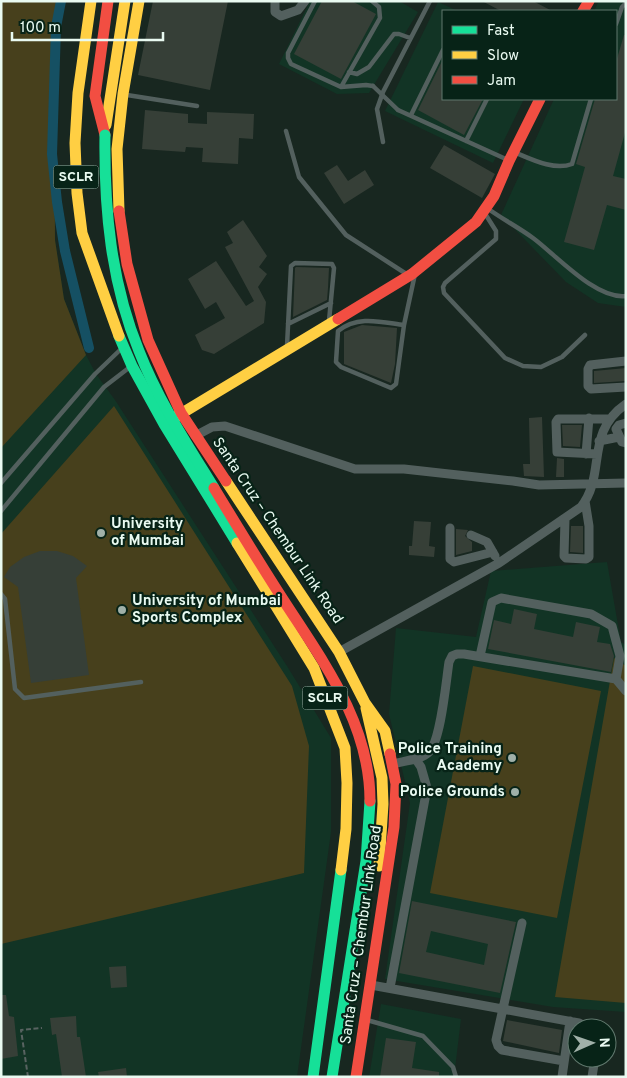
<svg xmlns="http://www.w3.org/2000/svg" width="627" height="1078" viewBox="0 0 627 1078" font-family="Overpass,sans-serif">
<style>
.built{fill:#123425}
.green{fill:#47401c}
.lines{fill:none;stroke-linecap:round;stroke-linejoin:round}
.canal{stroke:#155063;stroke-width:10}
.building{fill:#363f37;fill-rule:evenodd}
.path{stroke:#586361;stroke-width:2;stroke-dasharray:5 2.5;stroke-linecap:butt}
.lane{stroke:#53605e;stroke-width:4.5}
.street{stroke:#53605e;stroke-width:9}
.fast{stroke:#16e098;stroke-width:11}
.slow{stroke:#ffcf43;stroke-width:11}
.jam{stroke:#f24e42;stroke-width:11}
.lane-bridge{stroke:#53605e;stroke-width:4.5}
.fast-bridge{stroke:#16e098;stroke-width:11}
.jam-bridge{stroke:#f24e42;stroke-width:11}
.poi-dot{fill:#a0b0a8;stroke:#072317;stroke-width:2}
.labels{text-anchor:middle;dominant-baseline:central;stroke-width:4.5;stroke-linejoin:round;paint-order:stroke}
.shield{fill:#072317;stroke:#a5bab0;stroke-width:1}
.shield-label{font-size:14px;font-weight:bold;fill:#e9faf1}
.poi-label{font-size:15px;font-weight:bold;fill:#e9faf1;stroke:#072317;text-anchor:start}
.street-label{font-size:15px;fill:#e9faf1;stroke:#072317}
</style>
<rect width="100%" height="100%" fill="#182720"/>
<path class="built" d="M310,1H399L418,12L369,93L337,94L279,64Z
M599,1H626V307L598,303L566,282L501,215L554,99H616V11H594Z
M438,2L458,11H443V99H524L493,163L385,111Z
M1,58L54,63L55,240L64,299L86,355L96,374L115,400L287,666L331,738V832L297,1077H1Z
M607,562L621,642L626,645V1012L553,1007L385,979L410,803L389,714L396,628L476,637L491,571Z
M381,1004L461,1019L454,1077H369Z"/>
<path class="green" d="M1,1H65L54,63L55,240L64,299L86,355L1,448Z
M114,406L292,686L309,746L304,873L1,944V534Z
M614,658L626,666V1003L555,997Z
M473,666L601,691L557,918L430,893Z"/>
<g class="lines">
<path class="canal" d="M61,1L56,27L52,154L57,202L65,251L89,348"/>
</g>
<path class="building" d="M153,1H228L210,90L138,75Z
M322,1H352L376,14L341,79L294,54Z
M482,1H533L552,11H501Z
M624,35H626V129L613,176L626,179V210L607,205L594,250L564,242L585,167L576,164L595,99H616V62Z
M443,59V99H483L464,135L418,110Z
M145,110L188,114V123L207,124V112L254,114L253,139L239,138L238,164L202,162L203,148L186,147L185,152L142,149Z
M444,145L495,174L482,198L430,168Z
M337,165L348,181L365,170L374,185L344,204L324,173Z
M243,220L267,256L259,267L267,274L258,287L266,302L264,323L214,354L202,350L195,335L225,318L216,302L205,309L188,279L216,261L246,306L254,301L225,247L233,243L227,232Z
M296,267L329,268L328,288L327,300L293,317L295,268Z
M362,325L397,328L395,364L391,383L344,364V332Z
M626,368V381L594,383V371Z
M542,417L544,477L524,476L523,464H530L529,418Z
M562,425H582L580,447L563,446Z
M557,458L564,459V477H556Z
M414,521L431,522L429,546L435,547L434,557L409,555V546H412Z
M571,526H583V553L570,552Z
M456,529L468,530L465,536L472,542V551L456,555Z
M40,551H57L73,556L87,566L76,578L89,675L31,683L18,587L4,577L10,567L24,557Z
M514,609L537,614L534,629L573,637L576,622L600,627L597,642L610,644L614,656L611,672L488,649L494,620L511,624Z
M412,901L516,922L500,993L399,973ZM431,931L488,944L484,965L426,952Z
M126,966L127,987L111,988L109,967Z
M1,995H6L9,1016L14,1017L18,1056L1,1059Z
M76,1016L77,1037H80L86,1077H62L56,1034L52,1035L50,1018Z
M507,1020L562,1030L559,1053L503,1041Z
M386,1038L416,1042L412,1068L439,1072V1077H380Z
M126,1068L127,1077H99L98,1072Z"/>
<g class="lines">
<path class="path" d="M28,1077L21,1030L42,1028"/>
<path class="lane" d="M315,1L288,53V58L291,64L341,87L366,85L373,86
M616,24L622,7L626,3
M349,72L357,74L369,67L394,34H399L410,38
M341,87L380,18L379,7L372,1
M127,95L197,106
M398,110L508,160
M411,115L443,50
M286,131L299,177L346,235L408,275
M466,141L487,99
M383,142L377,109L383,92L430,1
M514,152C531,159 554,171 572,164L591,99
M487,208C502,219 518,227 533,238C556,255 596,300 626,296
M484,212L496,231V239L445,283L443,287L444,293L505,358L523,366L541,367L562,357L585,335
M288,324L331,303
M404,325C381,322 358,315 338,331L336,362L341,367L391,388L396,384L404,325L415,274
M287,346L291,266L295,263L332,264L334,268L329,321
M1,483L95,374L120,350
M1,511L104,387L130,367
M1,594L5,599L15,689L24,698L141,682
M367,1020L423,1036L453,1067L456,1077"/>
<path class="street" d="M275,1V12L281,16L298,10L305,1
M626,361L590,365L588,369V386L591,389L626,387
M626,423L619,425L616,429L622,442L626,443
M195,436L212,427L225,426L355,469H404L513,481L539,485L626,483
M599,441L619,437
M586,454L589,418
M597,454L557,452L556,422L558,419H609
M565,519L564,556L566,558L586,559L589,557V526L585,501
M450,528V559L454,562L493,552
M471,535L487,542L495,556
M339,652L499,563L581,507C607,474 584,433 626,404
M480,656L492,602L501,598L591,614L612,626L620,656L616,679
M392,764C403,761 421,760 429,752C441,741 446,681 449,662L452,656L457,654H464L616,679L626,691
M522,923L496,1040L498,1046L502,1050L564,1061
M371,985L579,1023L588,1028
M390,988L427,788L421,767L415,758
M562,1077L570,1021
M592,1077L595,1058"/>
<path class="fast" d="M119,336L132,366L164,424L237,543
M313,1077L341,870"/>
<path class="slow" d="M91,1L78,93L75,143L77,193L82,233L119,336
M106,125L125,1
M119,211L117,149L123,94L139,1
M174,418L338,319
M226,481L339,652L365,703L385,731L390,754
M237,543L314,668L345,748L347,783L346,829L341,870
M366,708L382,778L383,804L379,866"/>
<path class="jam" d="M583,11L589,1
M105,135L95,96L108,1
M119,211L127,264L148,340L181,413L226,481
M338,319L412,274L476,222L494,196L509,161L540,99
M356,1077L394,827L396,784L390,754"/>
<path class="lane-bridge" d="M373,86L398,110"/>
<path class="fast-bridge" d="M105,135C104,209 111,283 139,351C158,400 187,444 214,488
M332,1077L366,861L370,801"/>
<path class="jam-bridge" d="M214,488C237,526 260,564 284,601C324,663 370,724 370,801"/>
</g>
<g class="poi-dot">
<circle cx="101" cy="533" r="5"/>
<circle cx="122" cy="610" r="5"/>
<circle cx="512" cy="758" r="5"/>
<circle cx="515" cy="792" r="5"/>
</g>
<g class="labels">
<g class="shield">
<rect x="53.5" y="165.5" width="45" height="23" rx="4"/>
<rect x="302.5" y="686.5" width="45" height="23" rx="4"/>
</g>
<g class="shield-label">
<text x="76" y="177">SCLR</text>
<text x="325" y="698">SCLR</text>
</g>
<g class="poi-label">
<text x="111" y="524">University<tspan x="111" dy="17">of Mumbai</tspan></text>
<text x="132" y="601">University of Mumbai<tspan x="132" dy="17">Sports Complex</tspan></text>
<text x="502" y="749" text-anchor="end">Police Training<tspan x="502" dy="17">Academy</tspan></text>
<text x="505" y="792" text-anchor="end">Police Grounds</text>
</g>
<g class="street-label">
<text transform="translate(277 531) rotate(56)">Santa Cruz – Chembur Link Road</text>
<text transform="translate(362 935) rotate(-82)">Santa Cruz – Chembur Link Road</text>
</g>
</g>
<rect width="627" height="1078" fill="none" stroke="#e9faf1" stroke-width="5"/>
<rect x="442" y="10" width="175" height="90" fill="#072317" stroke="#61796e"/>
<rect x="452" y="26" width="25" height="8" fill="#16e098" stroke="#61796e"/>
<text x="487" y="35" font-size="15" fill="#e9faf1">Fast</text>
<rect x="452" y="51" width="25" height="8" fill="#ffcf43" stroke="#61796e"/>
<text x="487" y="60" font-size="15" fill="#e9faf1">Slow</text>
<rect x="452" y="76" width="25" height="8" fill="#f24e42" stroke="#61796e"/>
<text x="487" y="85" font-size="15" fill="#e9faf1">Jam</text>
<g transform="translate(592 1043) rotate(88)"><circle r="24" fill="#072317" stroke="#61796e"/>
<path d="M0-4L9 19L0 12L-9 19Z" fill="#a0b0a8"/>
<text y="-8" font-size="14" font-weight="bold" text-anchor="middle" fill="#e9faf1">N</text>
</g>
<path d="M12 32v8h151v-8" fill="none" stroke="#e9faf1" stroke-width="2.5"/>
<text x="20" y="32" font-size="15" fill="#e9faf1" stroke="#072317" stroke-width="4" paint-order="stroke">100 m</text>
</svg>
